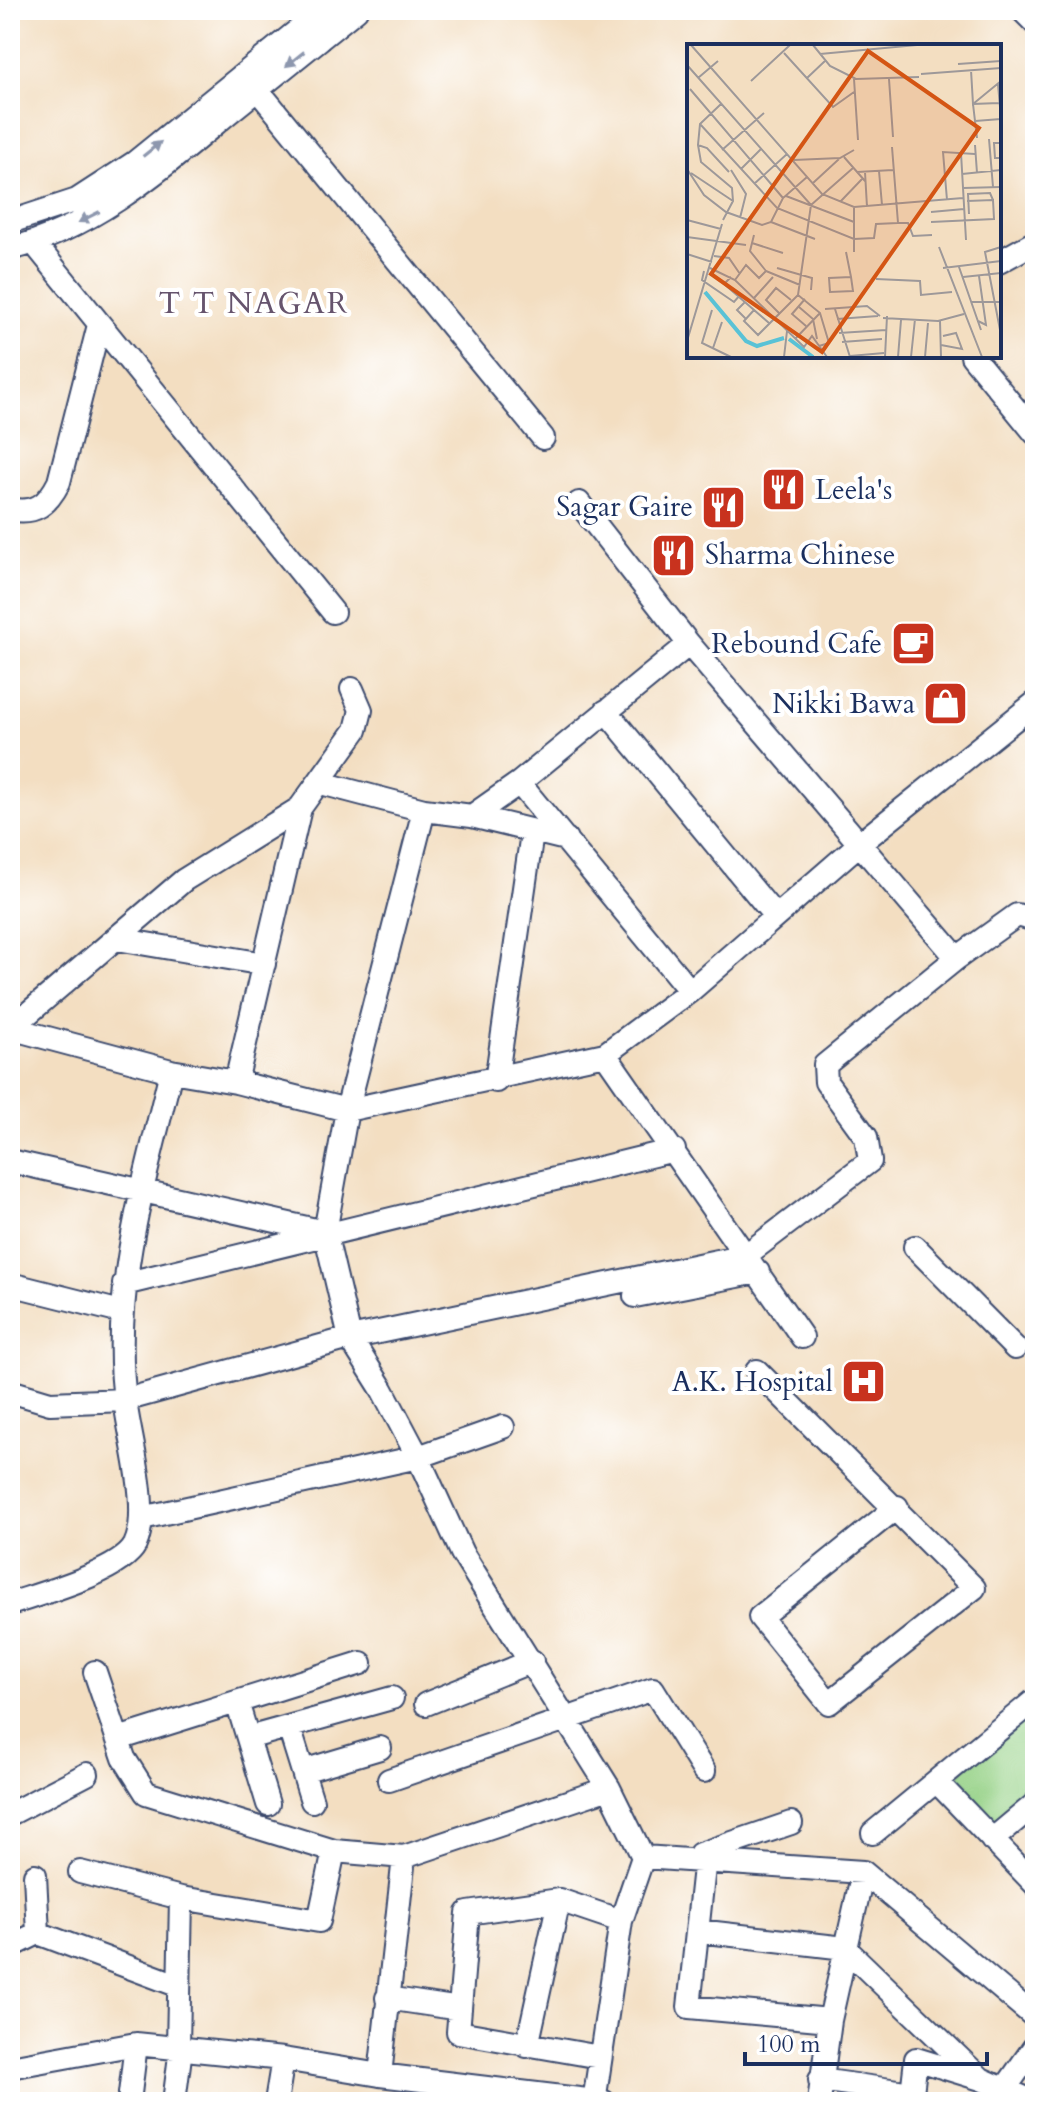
<svg xmlns="http://www.w3.org/2000/svg" width="1045" height="2112" viewBox="0 0 1045 2112" font-family="Cardo,serif">
<style>
.green{fill:#96d287;stroke:#588072;stroke-width:2}
.lines{fill:none;stroke-linecap:round;stroke-linejoin:round}
.minor-casing{stroke:#3b496d;stroke-width:26}
.minor{stroke:#fff;stroke-width:22}
.oneway{fill:#8d97ae}
.labels{text-anchor:middle;dominant-baseline:central;stroke-width:8;stroke-linejoin:round;paint-order:stroke}
.poi-label{font-size:28px;fill:#1b2f5e;stroke:#fff;text-anchor:end}
.neighbourhood-label{font-size:30px;letter-spacing:2px;fill:#66546d;stroke:#fff}
.inset-river{fill:none;stroke:#59c2d6;stroke-width:4}
.inset-road{fill:none;stroke:#9d9899;stroke-width:2}
.view{fill:#d45514;fill-opacity:0.15;stroke:#d45514;stroke-width:4}
.inset-edge{fill:none;stroke:#1b2f5e;stroke-width:4}
</style>
<rect width="100%" height="100%" fill="#fff"/>
<filter id="ink" filterUnits="userSpaceOnUse"><feTurbulence type="fractalNoise" baseFrequency=".0125" numOctaves="2"/><feDisplacementMap in="SourceGraphic" scale="16" xChannelSelector="R" yChannelSelector="G"/><feConvolveMatrix kernelMatrix="1 2 1 2 8 2 1 2 1" color-interpolation-filters="sRGB"/></filter>
<filter id="wash" filterUnits="userSpaceOnUse"><feTurbulence type="fractalNoise" baseFrequency=".006" numOctaves="4" result="noise"/><feDisplacementMap in="SourceGraphic" scale="32" xChannelSelector="R" yChannelSelector="G"/><feGaussianBlur stdDeviation="1.8" result="paint"/><feColorMatrix in="noise" values="0 0 0 0 0 0 0 0 0 0 0 0 0 0 0 0 0 1.4 0 .05"/><feComposite in="paint" operator="in"/></filter>
<g filter="url(#wash)">
<rect width="100%" height="100%" fill="#f3dec1"/>
<path class="green" d="M1035,1709V1793L991,1828L954,1783L964,1768Z"/>
</g>
<g filter="url(#ink)">
<g class="lines">
<defs>
<path id="minor" d="M1022,10L1035,23
M257,89L543,438
M10,222L77,200L134,163L323,10
M34,243L333,612
M10,249C95,228 161,169 227,114C270,79 313,45 356,10
M999,262L1035,242
M972,356L1035,433
M579,503L689,644L957,958
M10,509C35,515 48,504 59,482L99,325
M606,711L775,916
M321,783L424,810L472,816L566,839
M519,783L690,991
M424,810L347,1110L325,1232L350,1338L382,1389L418,1457L462,1553L609,1788L643,1857L621,1921L594,2102
M472,816L519,783L689,644
M117,939L264,964
M10,1028L171,1071L236,1082L347,1110L605,1054L690,991L858,845L1035,703
M11,1028L184,880L300,808L356,730L361,710L352,689
M605,1054L802,1337
M496,1081L532,833
M236,1082L300,808
M10,1161L320,1231
M915,1247L1015,1348
M10,1284L121,1312
M124,1284L674,1150
M635,1296L758,1272
M757,1371L974,1588L829,1703L760,1617L897,1507
M10,1391L50,1403L125,1400L350,1338L746,1255L870,1161L866,1137L826,1082L825,1065L957,958L1017,915L1035,920
M142,1518L418,1457L503,1427
M10,1604C39,1594 121,1572 135,1545C151,1511 131,1444 126,1407C109,1293 145,1181 171,1071
M95,1672L124,1758L146,1793L334,1851
M237,1702L268,1804
M426,1704L532,1661
M289,1727L312,1801
M248,1738L392,1698
M118,1739L361,1663
M303,1771L380,1748
M389,1780L653,1689L704,1771
M937,1782L1035,1884
M10,1814L87,1774
M873,1833L1035,1700
M992,1840L1035,1804
M700,1854L791,1823
M643,1857L863,1872L1035,2017
M705,1858L689,2007L830,2020
M80,1872L181,1898
M35,1875L38,1933
M698,1931L845,1948L981,2079
M10,1947L38,1933L177,1985
M387,1998L460,2009
M527,2046L559,1900
M178,2047L181,1898L319,1921L334,1851L404,1857L609,1788
M600,2057L458,2032L468,1913L559,1900L621,1921
M10,2067L136,2044L283,2059L380,2075L604,2102
M380,2075L404,1857
M820,2080L912,2093
M1004,2090L1035,2046
M129,2102L136,2044
M174,2102L181,2048
M276,2102L283,2059
M819,2102L830,2020L863,1872
M911,2102L916,2059L981,2079L1034,2102"/>
</defs>
<use href="#minor" class="minor-casing"/>
<use href="#minor" class="minor"/>
</g>
<defs><path id="oneway-solid" d="M-6-.8H1V-3.2L6.5 0L1 3.2V.8H-6Z" transform="scale(2)"/></defs>
<g class="oneway">
<use href="#oneway-solid" transform="translate(295 59) rotate(141)"/>
<use href="#oneway-solid" transform="translate(152 149) rotate(-39)"/>
<use href="#oneway-solid" transform="translate(89 217) rotate(153)"/>
</g>
</g>
<defs>
<symbol id="restaurant-square" viewBox="-11 -11 22 22"><rect x="-9" y="-9" width="18" height="18" rx="4" fill="#c8321e" stroke="#fff"/><path d="M-5-6h1v4h1v-4h1v4h1v-4h1v5L-1.5 .5V6h-2V.5L-5-1ZM5-6V6H3V1.5H1.5Q1.5-4 5-6Z" fill="#fff"/></symbol>
<symbol id="cafe-square" viewBox="-11 -11 22 22"><rect x="-9" y="-9" width="18" height="18" rx="4" fill="#c8321e" stroke="#fff"/><path d="M-5.5-4.5H6V0H3Q3 3.5 0 3.5H-2.5Q-5.5 3.5-5.5 0ZM3-3.2v2h1.7v-2ZM-6 4.5H4V6H-6Z" fill="#fff"/></symbol>
<symbol id="shop-square" viewBox="-11 -11 22 22"><rect x="-9" y="-9" width="18" height="18" rx="4" fill="#c8321e" stroke="#fff"/><path d="M-5-2.5h2.3a2.7 3.5 0 0 1 5.4 0H5L5.5 6h-11ZM-1.5-2.5h3a1.5 2.3 0 0 0-3 0Z" fill="#fff"/></symbol>
<symbol id="hospital-square" viewBox="-11 -11 22 22"><rect x="-9" y="-9" width="18" height="18" rx="4" fill="#c8321e" stroke="#fff"/><path d="M-5-5h3v3.5h4V-5h3V5h-3V1.5h-4V5h-3Z" fill="#fff"/></symbol>
</defs>
<g fill-rule="evenodd">
<use href="#restaurant-square" x="758" y="464" width="51" height="51"/>
<use href="#restaurant-square" x="698" y="482" width="51" height="51"/>
<use href="#restaurant-square" x="648" y="530" width="51" height="51"/>
<use href="#cafe-square" x="888" y="618" width="51" height="51"/>
<use href="#shop-square" x="920" y="678" width="51" height="51"/>
<use href="#hospital-square" x="838" y="1356" width="51" height="51"/>
</g>
<g class="labels">
<g class="poi-label">
<text x="815" y="490" text-anchor="start">Leela's</text>
<text x="693" y="507">Sagar Gaire</text>
<text x="705" y="555" text-anchor="start">Sharma Chinese</text>
<text x="882" y="644">Rebound Cafe</text>
<text x="915" y="704">Nikki Bawa</text>
<text x="833" y="1382">A.K. Hospital</text>
</g>
<g class="neighbourhood-label">
<text x="254" y="303">T T NAGAR</text>
</g>
</g>
<g transform="translate(687 44)">
<rect width="314" height="314" fill="#f3dec1"/>
<path class="inset-river" d="M18,248L59,297L70,302L97,294M102,295L126,313"/>
<path class="inset-road" d="M4,1L135,150L167,163L276,154M126,1L143,22L169,35L232,33M97,9L146,63L167,48M133,10L230,1M271,20L314,17M0,21L124,161M284,26L286,60L314,37M234,30L314,24M11,34L31,17M120,34L139,16M167,35L171,96M202,35L206,93M64,37L103,1M311,40L314,75M3,45L96,154M34,60L13,80L11,101L14,118L45,144L46,157L36,176M288,77L314,75M13,80L90,164L167,195L187,194L189,180L211,179H221L226,192L245,191M290,94L286,60L312,59M302,95L306,143M314,99H307L308,114H314M11,101L20,104L42,128M288,101L290,129M205,103L211,179M35,106L77,69M274,109L279,196M157,113L178,137M107,116L153,114L167,106M0,125L17,151L39,168L75,181L84,178L96,154L120,133M54,125L74,105M44,126L59,150L53,174M192,127L195,161M170,128L206,126M178,128L180,163M4,129L46,157M275,130L314,126M126,139L152,115M67,140L100,110M276,144L314,143M99,152L167,178M260,156L256,108L288,110M153,158L176,134M244,168L277,165M282,170L281,150L303,149L306,156M0,176L34,185M84,178L128,195M244,178L307,175L306,156L280,157M67,191L63,207L79,227M0,193L59,201M65,199L96,209M252,203L295,313M314,203L298,208L314,291M159,208L164,233L166,247L143,248L142,234L164,233M167,208V163M0,210L25,218M27,212L42,214L53,230M272,223L294,286M23,224L48,236L117,303L125,292L140,313M90,224L125,234L124,246M256,224L314,217M17,227L15,236L47,258L53,251M44,233L37,240L82,279M276,233L314,229M189,235L233,237L234,251L265,248M48,236L59,221L72,234L79,227L113,241M111,251L133,269L142,299L132,302M67,254L86,233M118,255L105,270L119,282M58,258L50,266L59,275M284,258H314M112,263L126,275L130,295M138,265L180,262L193,272M148,265L163,313M25,266L15,299L44,313M67,266L57,277L71,291L111,251L124,161L166,124M92,269L79,256L89,244L104,256M196,274L251,277L277,270M150,275L191,272M253,277L254,313M291,277L299,281L292,232M152,289L199,286M108,295L133,269M0,297L35,180M155,298L195,295M254,301L275,305L269,289L256,292M26,304L35,278M163,312L197,309M97,313L100,287M198,313L200,272M211,313L214,276M224,313L228,275M238,313L241,279"/>
<path class="view" d="M181,7L292,84L135,308L24,230Z"/>
<rect width="314" height="314" class="inset-edge"/>
</g>
<rect width="1045" height="2112" fill="none" stroke="#fff" stroke-width="40"/>
<path d="M745 2052v12h242v-12" fill="none" stroke="#1b2f5e" stroke-width="4"/>
<text x="757" y="2052" font-size="24" fill="#1b2f5e" stroke="#ffffff" stroke-width="6" paint-order="stroke">100 m</text>
</svg>
